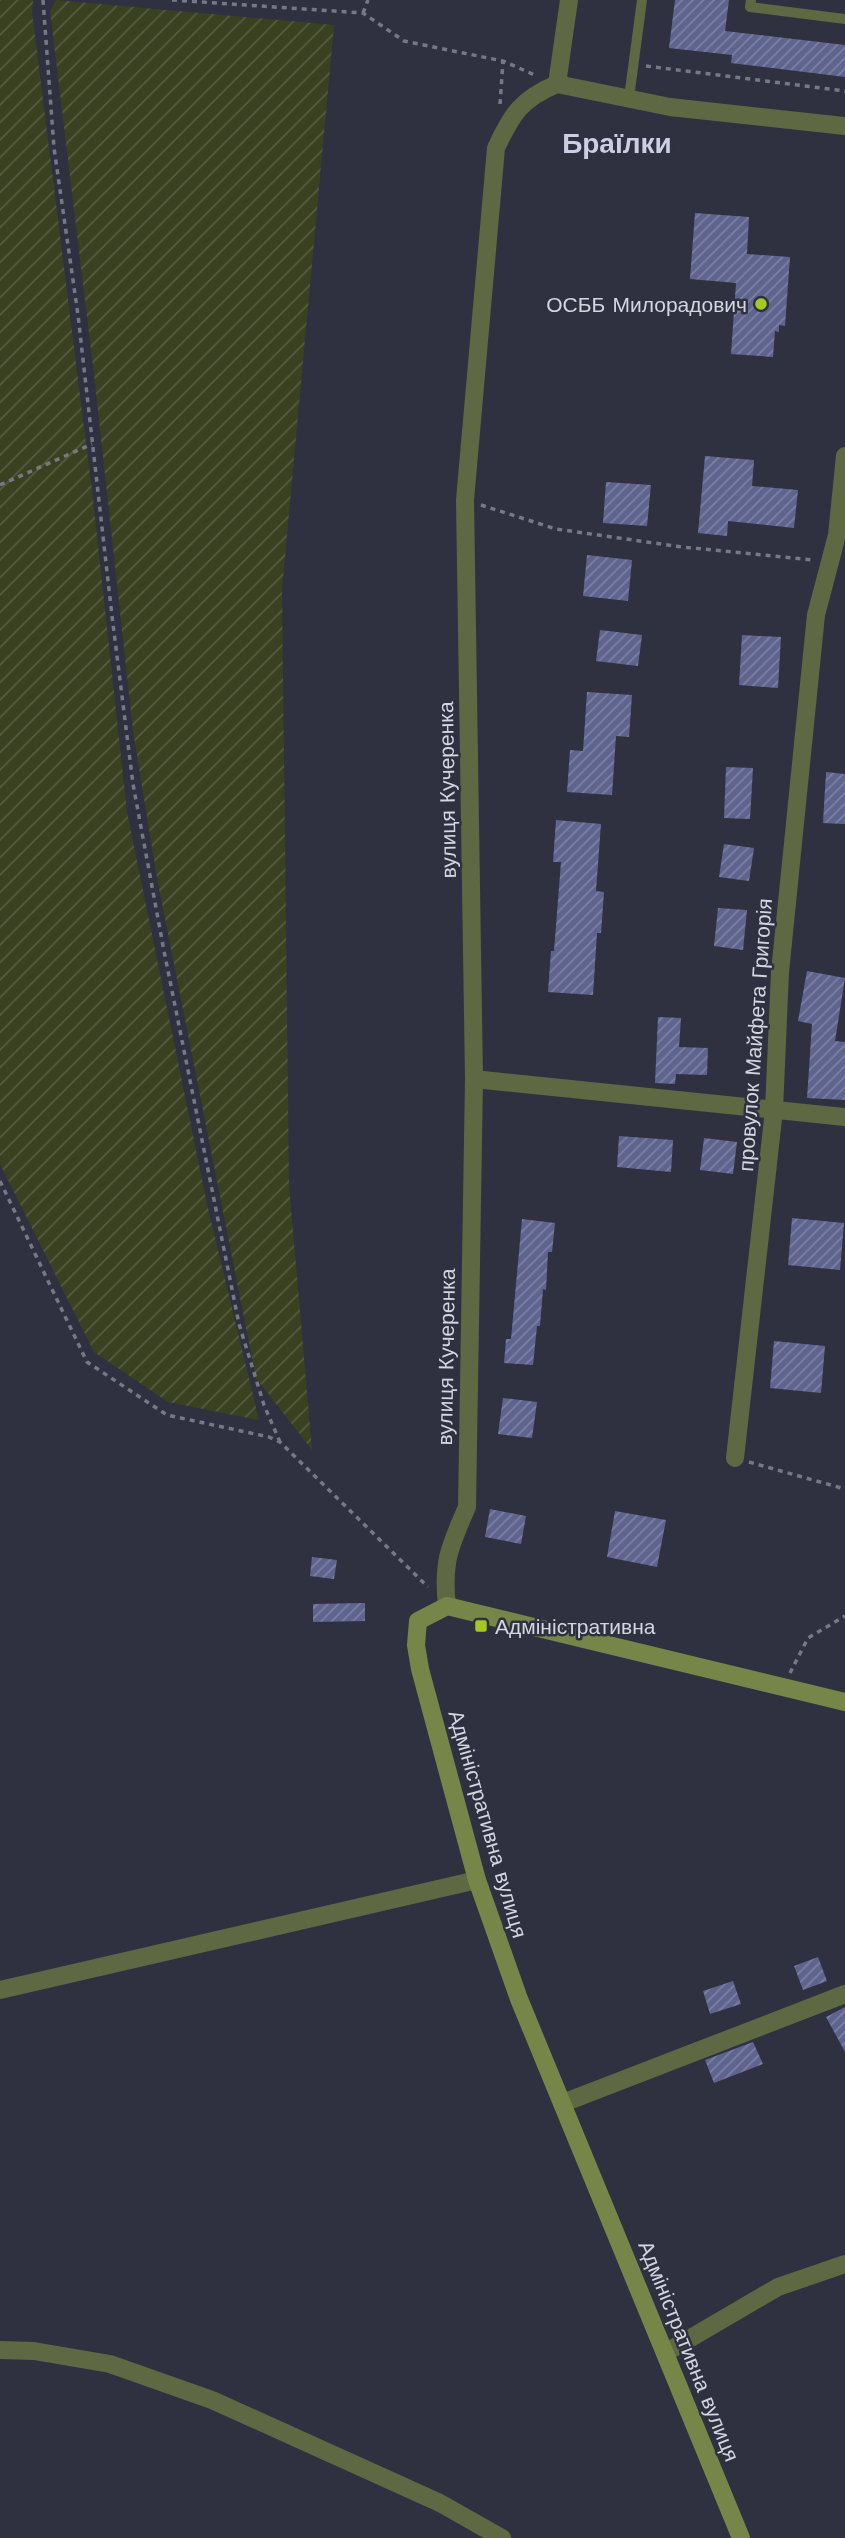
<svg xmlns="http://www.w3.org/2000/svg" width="845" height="2538" viewBox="0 0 845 2538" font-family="'Work Sans',sans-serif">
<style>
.garden{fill:url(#garden-furrows)}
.building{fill:url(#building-hatch)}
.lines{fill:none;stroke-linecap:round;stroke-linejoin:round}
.path{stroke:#767885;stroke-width:3.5;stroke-dasharray:5 5;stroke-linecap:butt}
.lane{stroke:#5e6843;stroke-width:10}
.street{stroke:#5e6843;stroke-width:18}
.secondary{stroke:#768649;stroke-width:18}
.poi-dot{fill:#a7c81f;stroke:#2f3141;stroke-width:2.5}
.labels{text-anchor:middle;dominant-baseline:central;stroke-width:5;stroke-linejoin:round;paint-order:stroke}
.poi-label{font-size:21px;fill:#d3d5df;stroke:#2f3141;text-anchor:end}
.street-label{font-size:21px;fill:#d3d5df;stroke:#2f3141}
.district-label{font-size:28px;font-weight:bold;fill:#cccfe4;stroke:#2f3141}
</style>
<defs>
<pattern id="garden-furrows" width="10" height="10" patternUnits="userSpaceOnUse" patternTransform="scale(1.75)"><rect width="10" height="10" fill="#394120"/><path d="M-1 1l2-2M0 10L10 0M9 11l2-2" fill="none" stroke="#555c40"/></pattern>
<pattern id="building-hatch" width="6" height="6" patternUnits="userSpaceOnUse" patternTransform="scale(1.75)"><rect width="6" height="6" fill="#5f648f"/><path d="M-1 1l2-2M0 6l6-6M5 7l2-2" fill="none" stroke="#7c80a3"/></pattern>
</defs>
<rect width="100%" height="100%" fill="#2f3141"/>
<path class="garden" d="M0,0H33L32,12L93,499L127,812L207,1204L259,1420L168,1402L94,1352L0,1164Z
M56,0L334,25L282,589L289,1185L312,1450L256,1378L157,878L133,731L95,383L50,11Z"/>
<path class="building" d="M675,0H729L725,31L845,45V77L731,63L732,55L669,48Z
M695,213L749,217L747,254L790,257L785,326L779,325V332L775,331L773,357L731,354L736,283L690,279Z
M705,456L754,460L752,486L798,490L794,528L728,521L727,536L698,533Z
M606,482L651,485L647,526L603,523Z
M587,555L632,560L628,601L583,596Z
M600,630L642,635L638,666L596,661Z
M742,635L781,637L778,688L739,685Z
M587,692L632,695L629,737L616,736L612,795L567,792L570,750L583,751Z
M726,767L753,768L750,819L724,818Z
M826,772L845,774V824L823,823Z
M556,820L601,824L596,891L604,892L601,933H597L593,995L548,992L551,951H554L561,862H553Z
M724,844L754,848L749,881L719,877Z
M718,908L747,910L743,950L714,946Z
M807,971L845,978L835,1041L845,1042V1100L807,1098L812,1024L798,1021Z
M658,1017L681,1018L679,1047L708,1048L707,1075L676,1074L675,1084L655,1083Z
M619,1136L673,1140L671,1172L617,1167Z
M704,1138L737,1142L733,1174L700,1170Z
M792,1218L844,1223L840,1270L788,1265Z
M522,1219L555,1223L552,1252H548L546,1290L543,1289L540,1326H537L533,1365L504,1363L506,1339H511Z
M774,1341L825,1346L821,1393L770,1388Z
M503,1398L537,1402L532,1438L498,1434Z
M490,1509L526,1516L521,1544L485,1537Z
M615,1511L666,1520L657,1567L607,1557Z
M312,1557L337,1560L334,1579L310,1576Z
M365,1603V1621L313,1622V1604Z
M818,1957L827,1981L803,1990L794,1966Z
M733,1981L741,2004L710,2014L703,1991Z
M845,2007V2052L826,2017Z
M753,2042L763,2064L714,2083L705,2060Z"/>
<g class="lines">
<path class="path" d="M43,0L54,148L78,315L112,616L133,784L164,951L239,1324L264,1405L280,1442
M172,0L363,13L404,41L503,61L537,76
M363,13L368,0
M646,66L845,91
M500,104L503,61
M0,485L92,444
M481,505L556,529L682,547L814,560
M0,1181L87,1362L167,1415L269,1437L280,1442L428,1587
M749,1462L845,1489
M790,1673L808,1638L845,1616"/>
<path class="lane" d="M751,0L750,7L845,19
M629,98L642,0"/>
<path class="street" d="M557,84L670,107L845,126
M557,84L569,0
M474,1079L845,1117
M735,1458L774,1110L780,972L816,615L837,535L845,456
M447,1606C442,1562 450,1546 467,1507L474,1079L465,500L496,148C512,114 521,99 557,84
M0,1990L477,1880
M563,2103L845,1994
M0,2350L34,2351L110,2364L212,2400L440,2503L502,2538
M665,2353L778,2287L845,2264"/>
<path class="secondary" d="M741,2538L519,1999L477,1880L420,1669L416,1645L418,1621L447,1606L845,1702"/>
</g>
<g class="poi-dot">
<circle cx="761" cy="304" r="7"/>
<rect x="474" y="1619" width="14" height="14" rx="3.5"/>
</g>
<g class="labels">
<g class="poi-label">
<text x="747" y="304">ОСББ Милорадович</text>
<text x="495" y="1626" text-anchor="start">Адміністративна</text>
</g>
<g class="street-label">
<text transform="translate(447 790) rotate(-91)">вулиця Кучеренка</text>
<text transform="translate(755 1035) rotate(-86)">провулок Майфета Григорія</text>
<text transform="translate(446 1357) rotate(-89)">вулиця Кучеренка</text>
<text transform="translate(488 1824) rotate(74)">Адміністративна вулиця</text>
<text transform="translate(689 2351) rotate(68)">Адміністративна вулиця</text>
</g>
<g class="district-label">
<text x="617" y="143">Браїлки</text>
</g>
</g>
</svg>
